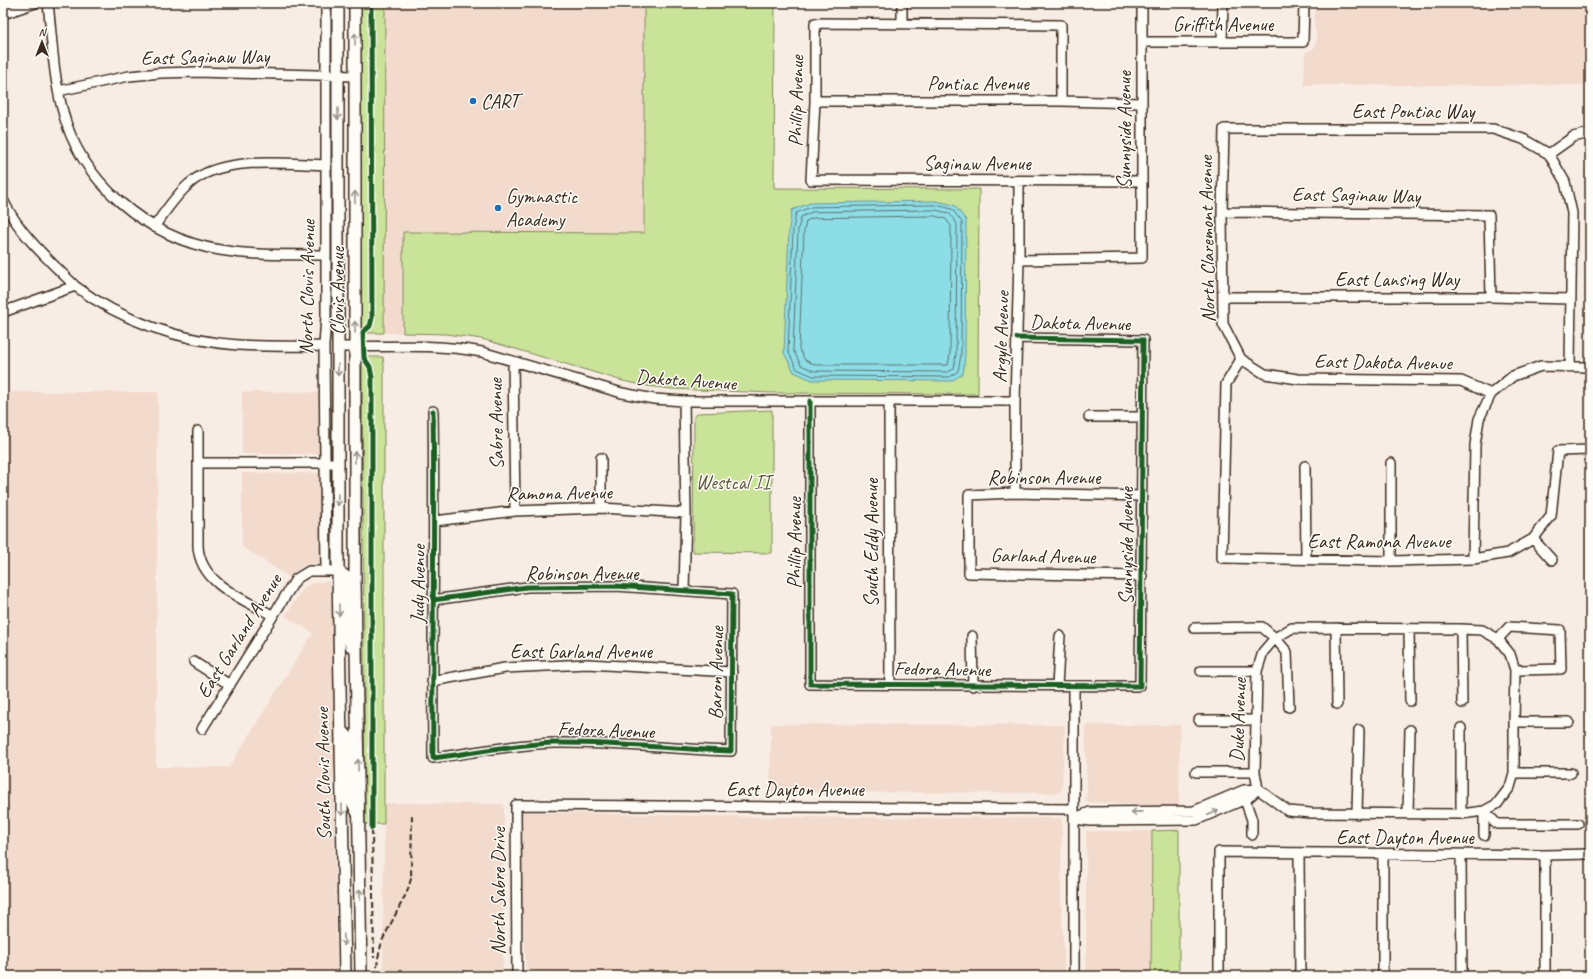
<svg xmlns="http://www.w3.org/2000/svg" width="1593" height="979" viewBox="0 0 1593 979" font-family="Caveat,sans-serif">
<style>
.built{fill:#f2dbcd}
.green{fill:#c9e399;stroke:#82865c}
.water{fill:#8ddde7;stroke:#6c9597}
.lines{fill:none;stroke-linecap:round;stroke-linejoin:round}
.shore{stroke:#5c726e;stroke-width:1}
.minor-casing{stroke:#3b2a1e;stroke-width:12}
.major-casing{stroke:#3b2a1e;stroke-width:14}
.minor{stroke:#fdfcf7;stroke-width:9}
.major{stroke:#fdfcf7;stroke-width:11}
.rail{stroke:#3b2a1e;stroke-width:2;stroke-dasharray:6 3;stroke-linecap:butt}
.cycleway-casing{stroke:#fdfcf7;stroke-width:8}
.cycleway{stroke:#1b5e20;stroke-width:5}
.oneway{stroke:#9c938a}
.poi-dot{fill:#1f6fb2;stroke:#fdfcf7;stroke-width:1.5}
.labels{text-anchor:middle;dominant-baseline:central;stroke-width:3;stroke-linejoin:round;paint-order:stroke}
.street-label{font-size:20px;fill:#3b2a1e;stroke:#fdfcf7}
.poi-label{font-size:20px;fill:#3b2a1e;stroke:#fdfcf7;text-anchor:start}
.park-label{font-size:20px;fill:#5e583d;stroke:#fdfcf7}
</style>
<rect width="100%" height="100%" fill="#f8ede4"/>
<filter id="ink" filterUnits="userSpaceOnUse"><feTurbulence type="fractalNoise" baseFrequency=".025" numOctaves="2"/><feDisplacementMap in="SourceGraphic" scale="8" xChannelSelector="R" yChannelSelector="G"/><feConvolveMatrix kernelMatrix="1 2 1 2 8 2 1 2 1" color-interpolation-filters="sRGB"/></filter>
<g filter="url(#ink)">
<path class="built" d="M385,3H644V233L403,232V333H384Z
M1315,3H1590V85H1304L1305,53L1314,48L1317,39L1314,24Z
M3,392H158L156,767H229L313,633L285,616L300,593L305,587L312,583L330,581L331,604L339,591L338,767H333L337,976H3Z
M242,392H320V454H242Z
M242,473H320V563L303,566L289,577L242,547Z
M771,724L1065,725L1062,789L1058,793L770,792Z
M1085,725H1180L1179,807L1085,802L1087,790Z
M384,803L504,804L503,976H383Z
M517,812L761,817L1062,818L1061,897L1065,976H661L526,971Z
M1086,831H1152L1151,976H1086Z"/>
<path class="green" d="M361,3H385L384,333H366L361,328Z
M644,3H775L774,188L979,189L978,394L773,393L671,389L647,386L623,381L482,339L446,334L403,333V232L644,233Z
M367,357H383L384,365V824H365L362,360Z
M772,410V553L693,552L694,416L698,413Z
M1179,830V976H1151L1152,831Z"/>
<path class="water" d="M936,201L954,205L966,220L965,355L963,374L951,381L812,380L794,372L784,353L789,229L792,210L810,203Z"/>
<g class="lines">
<path class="shore" d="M936,205L952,209L962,222L961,355L958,371L950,377L813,376L797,369L788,351L793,230L796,213L811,207Z
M935,210L949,213L957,224L956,354L954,369L948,372L814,371L801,365L793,350L798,230L801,217L812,212Z
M935,216L946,219L951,226L950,354L948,365H816L805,360L799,349L804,231L806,221L813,218Z"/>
<defs>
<path id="minor" d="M48,3C52,38 53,74 62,108C79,181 147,238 220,250C254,256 291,254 326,255
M326,3V316L324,346L326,571
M902,3V23
M3,14L35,3
M1142,42H1303L1304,3
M1222,42L1223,3
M58,91L129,76L161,73L196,72L355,76
M815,101H1061L1142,103
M1061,101V25L815,23V101L811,180L1142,181
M1549,154L1573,137L1590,133
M3,200C19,234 49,260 75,286
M1222,212L1489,215L1491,297
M154,227C165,212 175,196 189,184C221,155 285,164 325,165
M1019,260L1142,258V3
M1223,297H1491L1571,299
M3,312L75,286C122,321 180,341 238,345C267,347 295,346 324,346
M338,347C386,347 435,343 482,352L622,393L654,399L684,401H1015
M1241,359L1223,324L1222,212L1224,129H1493L1523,139L1549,154L1565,182L1572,213L1570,367
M1241,359L1226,384L1222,558L1391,561L1473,559L1508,553L1533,539L1551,516L1558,451L1590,450
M1241,359L1265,374L1298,379L1461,381L1491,394L1513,376L1541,366L1590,367
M513,361L515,511
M810,401V684L1140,686L1143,340L1017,338
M889,402L890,684
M433,411C435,527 432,642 433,758C473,753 514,744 554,743C613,742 672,749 731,751L732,594L616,586L527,587L433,600
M1089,417H1142
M198,431V546C200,584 243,599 272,615
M601,458V508
M198,463H338
M1305,466L1306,559
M1015,493V401L1019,260V182
M435,521L515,511L601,508L686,513
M1533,539L1552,560
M1473,559L1475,445L1479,419L1491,394
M1391,561V463
M1142,576L969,573V495L1015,493L1142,496
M684,591L686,513L684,401
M1194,628L1262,627L1275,638L1287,652L1289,707
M1292,628L1461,629L1482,630L1498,639L1510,654L1515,670L1514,722V773L1510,787L1497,804L1484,811L1461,814L1311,813L1288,811L1258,789L1255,772L1257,671L1263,652L1275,638Z
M1336,628L1337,704
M1409,629L1410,701
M1461,629L1462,703
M972,636L973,686
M1498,639L1509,627L1560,630L1561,669L1515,670
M194,662L230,685
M1201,671H1257
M432,681L505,668L587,664L732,672
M1057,686L1060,636
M1199,720H1256
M1514,722H1569
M1461,728V814
M202,729L296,579L309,571H338
M1196,772H1255
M1514,773H1571
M1243,794L1252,820V835
M1484,811L1497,824H1578
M1484,811V835
M1408,813L1410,730
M1357,814L1359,730
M1075,818L1090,812L1194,811L1244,790L1258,789
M1074,819L1091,821L1196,820L1248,798L1258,789
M1299,854L1300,976
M1461,855L1462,976
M1545,855V976
M517,976L516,805L1074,809
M1074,976V687
M1219,976V852L1545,855L1590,854
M1383,976V855"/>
<path id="major" d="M338,3V571L345,976
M355,3V580L361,976
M338,571L345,576L346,580L348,630L351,646
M341,733H344L349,738L351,799L357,812"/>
</defs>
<use href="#minor" class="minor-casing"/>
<use href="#major" class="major-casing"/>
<use href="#minor" class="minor"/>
<use href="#major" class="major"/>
<path class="rail" d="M372,830L374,958
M376,976L378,958L382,941L407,892L411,879L412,813"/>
<defs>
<path id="cycleway" d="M371,3L372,318L370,326L363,332L364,358L370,367L372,378V828
M810,401V684L1140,686L1143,340L1017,338
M433,411C435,527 432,642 433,758C473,753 514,744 554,743C613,742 672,749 731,751L732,594L616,586L527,587L433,600"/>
</defs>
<use href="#cycleway" class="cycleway-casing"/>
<use href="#cycleway" class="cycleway"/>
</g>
<defs><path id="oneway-shaft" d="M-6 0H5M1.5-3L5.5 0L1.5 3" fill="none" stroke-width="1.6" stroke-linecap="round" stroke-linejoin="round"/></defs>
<g class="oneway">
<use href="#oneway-shaft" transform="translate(355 39) rotate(-90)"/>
<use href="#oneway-shaft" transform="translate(338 114) rotate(90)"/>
<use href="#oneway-shaft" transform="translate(355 197) rotate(-90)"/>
<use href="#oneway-shaft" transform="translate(355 327) rotate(-90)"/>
<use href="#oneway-shaft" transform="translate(338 370) rotate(90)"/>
<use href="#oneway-shaft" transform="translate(355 457) rotate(-90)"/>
<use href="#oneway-shaft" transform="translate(338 500) rotate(90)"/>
<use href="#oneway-shaft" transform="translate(339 610) rotate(89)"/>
<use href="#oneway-shaft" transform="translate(358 765) rotate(-91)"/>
<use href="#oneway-shaft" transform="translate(342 810) rotate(89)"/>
<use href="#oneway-shaft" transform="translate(1137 812) rotate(179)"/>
<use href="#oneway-shaft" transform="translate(1213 813) rotate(-23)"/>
<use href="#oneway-shaft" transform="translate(360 895) rotate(-91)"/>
<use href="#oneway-shaft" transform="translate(344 940) rotate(89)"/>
</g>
</g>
<g class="poi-dot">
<circle cx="473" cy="101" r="4"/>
<circle cx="498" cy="208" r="4"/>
</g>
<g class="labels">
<g class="street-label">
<text x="1223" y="24">Griffith Avenue</text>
<text transform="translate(205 57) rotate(-1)">East Saginaw Way</text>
<text x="978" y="83">Pontiac Avenue</text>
<text transform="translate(796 101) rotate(-89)">Phillip Avenue</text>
<text x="1413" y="111">East Pontiac Way</text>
<text transform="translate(1124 130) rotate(-90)">Sunnyside Avenue</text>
<text x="977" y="163">Saginaw Avenue</text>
<text transform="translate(1356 195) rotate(1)">East Saginaw Way</text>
<text transform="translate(1207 239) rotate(-91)">North Claremont Avenue</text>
<text x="1397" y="279">East Lansing Way</text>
<text transform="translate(307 287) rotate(-89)">North Clovis Avenue</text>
<text transform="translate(337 291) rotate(-90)">Clovis Avenue</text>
<text transform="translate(1080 323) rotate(1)">Dakota Avenue</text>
<text transform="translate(1001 337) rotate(-88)">Argyle Avenue</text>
<text transform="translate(1383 362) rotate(1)">East Dakota Avenue</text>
<text transform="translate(686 380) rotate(4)">Dakota Avenue</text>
<text transform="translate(496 424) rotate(-91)">Sabre Avenue</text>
<text x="1044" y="477">Robinson Avenue</text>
<text transform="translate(559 493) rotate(-1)">Ramona Avenue</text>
<text x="1379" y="541">East Ramona Avenue</text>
<text transform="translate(794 543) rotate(-90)">Phillip Avenue</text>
<text transform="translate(871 543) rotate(-90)">South Eddy Avenue</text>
<text transform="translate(1126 546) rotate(-90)">Sunnyside Avenue</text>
<text transform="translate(1043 556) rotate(1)">Garland Avenue</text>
<text x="582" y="573">Robinson Avenue</text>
<text transform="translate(418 584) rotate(-89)">Judy Avenue</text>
<text transform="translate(239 636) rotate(-58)">East Garland Avenue</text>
<text x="581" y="651">East Garland Avenue</text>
<text transform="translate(942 669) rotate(1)">Fedora Avenue</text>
<text transform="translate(716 673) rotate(-89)">Baron Avenue</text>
<text transform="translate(1238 720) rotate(-88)">Duke Avenue</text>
<text transform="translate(606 730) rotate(2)">Fedora Avenue</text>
<text transform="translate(323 774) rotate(-91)">South Clovis Avenue</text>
<text x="795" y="789">East Dayton Avenue</text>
<text x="1405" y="837">East Dayton Avenue</text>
<text transform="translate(498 891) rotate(-90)">North Sabre Drive</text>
</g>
<g class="poi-label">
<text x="481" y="101">CART</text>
<text x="506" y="196">Gymnastic<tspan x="506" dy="23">Academy</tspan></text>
</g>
<g class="park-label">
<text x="733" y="482">Westcal II</text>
</g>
</g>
<rect width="1593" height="979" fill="none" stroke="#fdfcf7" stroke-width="16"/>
<rect x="8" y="8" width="1577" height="963" fill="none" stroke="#3b2a1e" stroke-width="1.5" filter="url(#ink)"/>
<g transform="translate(42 42)" stroke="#fdfcf7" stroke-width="3" paint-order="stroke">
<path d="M0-3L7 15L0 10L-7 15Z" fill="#3b2a1e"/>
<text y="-6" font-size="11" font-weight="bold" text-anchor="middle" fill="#3b2a1e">N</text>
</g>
</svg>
